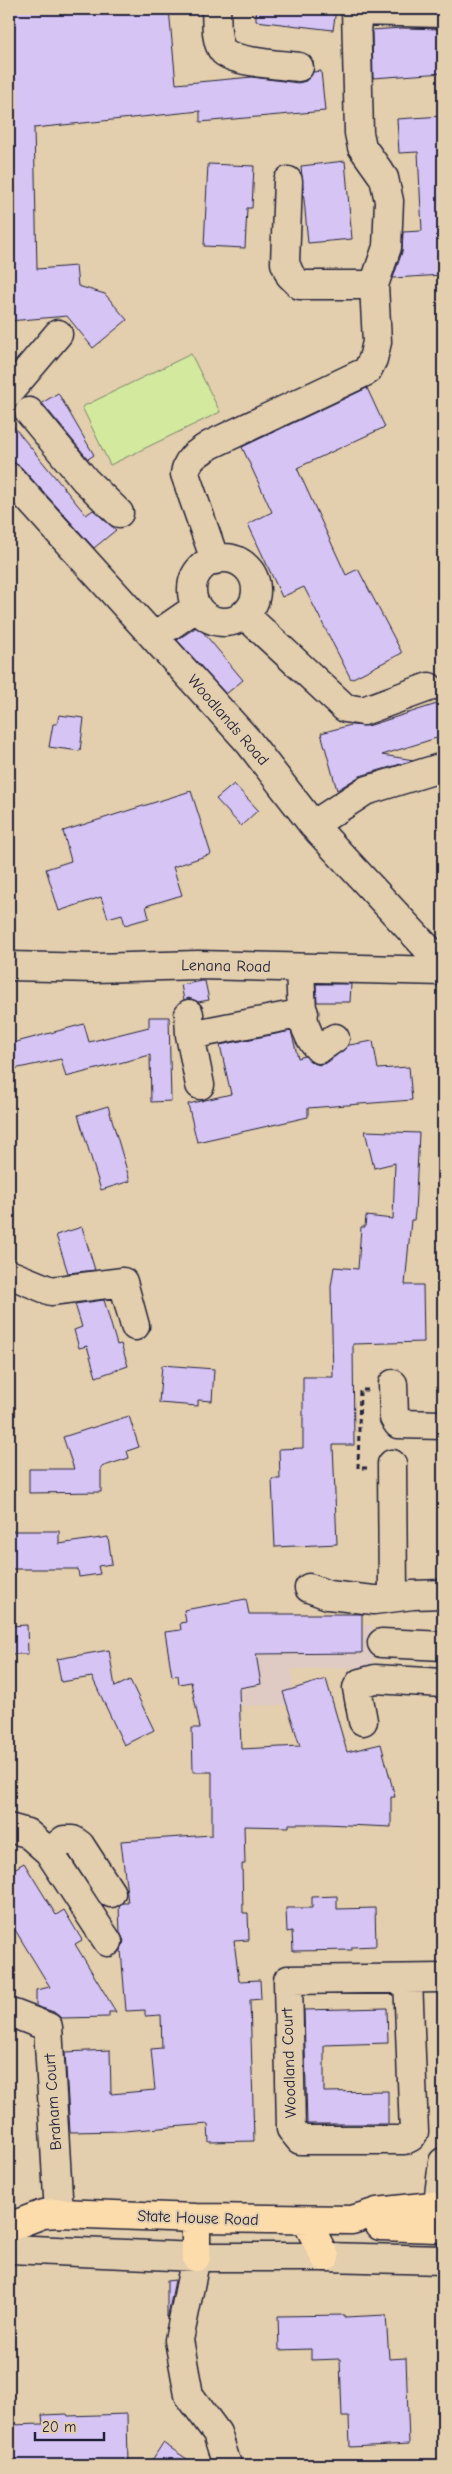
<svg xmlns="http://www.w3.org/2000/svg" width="452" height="2474" viewBox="0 0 452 2474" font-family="'Comic Neue',sans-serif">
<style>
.built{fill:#dfcbc3}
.green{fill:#d2e99e;stroke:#7a866c}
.building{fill:#d6c4f5;stroke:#22223b}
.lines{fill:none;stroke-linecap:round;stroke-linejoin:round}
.minor-casing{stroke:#22223b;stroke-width:31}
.major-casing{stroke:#22223b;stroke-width:31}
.path{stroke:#22223b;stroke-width:3;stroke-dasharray:5 4;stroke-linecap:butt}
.minor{stroke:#e3cead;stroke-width:28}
.major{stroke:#fddcac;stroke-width:28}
.labels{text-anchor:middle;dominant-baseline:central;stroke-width:4;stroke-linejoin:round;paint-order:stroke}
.street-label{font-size:16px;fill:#22223b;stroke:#e3cead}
</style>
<rect width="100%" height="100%" fill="#e3cead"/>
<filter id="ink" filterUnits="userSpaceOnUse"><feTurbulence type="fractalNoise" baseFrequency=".02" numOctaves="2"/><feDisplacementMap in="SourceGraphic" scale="10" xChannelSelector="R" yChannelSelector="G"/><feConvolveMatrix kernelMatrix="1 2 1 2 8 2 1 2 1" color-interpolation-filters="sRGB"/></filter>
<g filter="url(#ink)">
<path class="built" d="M373,1625V1667L292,1669L293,1705L214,1707L213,1629Z"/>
<path class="green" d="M191,354L220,412L110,465L82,407Z"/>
<path class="building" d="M9,9H169L176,84L252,77L298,83L306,81L313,72L321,71L325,111L200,122V111L34,128L37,269L76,266L78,286L105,294L127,320L93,348L67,316L9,321Z
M256,9H336L333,30L256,21Z
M402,28L443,29V73L373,78L372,30Z
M443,116V275L393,278L402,252L403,232L422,231L418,152L399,153L397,119Z
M345,161L352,239L308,243L301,166Z
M208,164L254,166L252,208H247L245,248L204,246Z
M367,388L385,427L297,468L346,575L358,569L402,653L351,679L304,587L282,597L248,524L272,512L242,447Z
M58,393L94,455L88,459L42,403Z
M9,421L86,515L93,510L116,530L94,548L21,467L9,462Z
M198,626L243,680L226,694L177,640Z
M443,702V736L382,755L414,760L360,776L337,790L321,733L351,725L368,726Z
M59,715L84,718L80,751L49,747L53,724H57Z
M234,784L258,810L241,826L216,799Z
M191,791L211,854L173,867L182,895L146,906L149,918L125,925L122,914L108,918L101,897L59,911L46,869L71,861L63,831Z
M201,981H205L209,1000L198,1002L189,998L184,1000L181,985Z
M316,984H351L350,1002H317Z
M149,1017H169L171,1101L151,1102L150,1055L66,1077L61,1059L9,1070V1044L84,1024L89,1042L149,1027Z
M291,1031L298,1058L305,1056L313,1063L320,1065L328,1062L349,1045L373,1041L378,1069L409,1067L412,1100L308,1108V1117L197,1142L188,1104L231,1094L220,1045Z
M108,1106L130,1181L101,1190L78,1115Z
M365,1131L419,1133L415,1212L414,1220H411L405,1285H423L424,1342L353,1344L354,1445H333L337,1544L275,1547L272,1479H280L279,1449L303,1448V1377H333L331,1287L334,1267L358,1269L361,1227H365L366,1216L393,1219L395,1163L374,1168Z
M82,1227L95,1270L68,1273L56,1235Z
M104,1300L117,1345L121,1344L128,1366L96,1377L87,1346L79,1348L74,1330L82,1327L75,1304Z
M162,1365L214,1369L212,1401L198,1400V1406L159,1403Z
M129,1416L139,1447L127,1451L129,1458L101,1467V1492L29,1493V1469H74L63,1437Z
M9,1531H59V1544L108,1537L112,1564L98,1566L100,1574L79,1577L78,1569H9Z
M246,1599L249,1614H362V1653L256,1654L261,1684L239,1688L241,1749L300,1746L283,1692L326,1679L347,1752L381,1744L395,1797H391V1827L325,1824H289V1827L244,1826L245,1864H242L243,1913H248L249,1940L234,1941L239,1981L260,1980L261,1999L250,2000L254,2141L209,2142L208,2124L124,2131L70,2132L65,2052L110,2050L111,2094L155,2090L151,2049L162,2048L161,2015L145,2016V2010L126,2011L121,1950L124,1941L120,1932L119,1906L122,1903H128L121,1841L212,1835V1772H193L192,1728H200L191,1682L179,1684L178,1675L172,1676L165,1632L181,1630L180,1623L186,1622L184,1610Z
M27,1625L28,1654H9V1626Z
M109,1650L115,1687L130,1680L154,1730L124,1745L92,1677L61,1682L57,1659Z
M24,1863L56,1915L64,1910L82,1940L75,1944L116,2012H109V2017L61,2018L54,2012L36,2006V1990L50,1987L9,1920V1872Z
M337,1896V1909L375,1908L376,1946L352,1947V1950L293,1951L292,1931L287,1932L286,1908H312V1897Z
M387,2008L388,2043L324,2045V2092L388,2091V2124H307L304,2010Z
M175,2280L167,2320V2281Z
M345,2315V2317L386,2315L389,2359L406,2358L409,2444L350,2447L349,2417H342L340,2359L311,2360V2349L279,2350L278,2316Z
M67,2414L68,2416L127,2414L128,2465H9V2425L43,2424L42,2415Z
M163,2443L196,2465H149Z"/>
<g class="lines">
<defs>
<path id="minor" d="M216,9C217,21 215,41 223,51C231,62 284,65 299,67
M356,11L443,13
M288,181L285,263L290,275L300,285H374
M9,392L58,334
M29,412L85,480L119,513
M9,477L248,741L313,825L443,965
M192 590a32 32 0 1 1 64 0a32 32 0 1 1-64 0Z
M215,560L185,474C187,458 198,453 210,445L367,371L373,359L377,342L374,285L387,247L389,201L384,178L362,147L359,133L356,9
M244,614L345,708L363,711L429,687
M155,636L197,607
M313,825L365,791L440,768L443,769
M9,966L95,968L198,965L443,971
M300,968C302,995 298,1030 319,1049L335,1038
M189,1014L190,1035L200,1085
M190,1035L304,1013
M9,1274L51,1291L123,1282L135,1326
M393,1384L394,1418L398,1424L443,1425
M392,1464L393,1597
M309,1588L328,1595L374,1600L413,1595L443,1594
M382,1643L443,1646
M363,1721L357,1688L360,1683L375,1679L443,1683
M9,1828L27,1833L49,1852L108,1942
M49,1852L64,1840H73L80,1845L111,1893
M408,1979L414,2132L411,2137L405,2140H300L291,2129L288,1980L443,1978
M14,2014L48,2027L59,2213
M439,2195L443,2162
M9,2249L196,2257H325L443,2260
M196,2257L179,2340L189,2395L217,2433L227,2465"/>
<path id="major" d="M306,2220L325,2257
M380,2226L437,2228
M9,2227L43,2214L59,2213L196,2218L352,2220L377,2212L432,2206
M196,2257V2218"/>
</defs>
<use href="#minor" class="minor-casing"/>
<use href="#major" class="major-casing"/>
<path class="path" d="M367,1468H358L360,1390H369"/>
<use href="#minor" class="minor"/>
<use href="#major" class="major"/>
</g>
</g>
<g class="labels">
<g class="street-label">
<text transform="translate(228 720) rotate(49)">Woodlands Road</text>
<text transform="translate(226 966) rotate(1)">Lenana Road</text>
<text transform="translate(289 2063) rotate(-92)">Woodland Court</text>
<text transform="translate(53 2102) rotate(-94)">Braham Court</text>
<text transform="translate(198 2218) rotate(2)">State House Road</text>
</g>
</g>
<rect width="452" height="2474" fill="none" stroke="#e3cead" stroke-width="30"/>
<rect x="15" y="15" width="422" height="2444" fill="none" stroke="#22223b" stroke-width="2" filter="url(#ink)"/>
<path d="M35 2432v8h69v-8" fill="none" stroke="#22223b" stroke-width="2.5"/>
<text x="42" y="2432" font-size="15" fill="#22223b" stroke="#e3cead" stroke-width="4" paint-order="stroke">20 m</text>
</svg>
